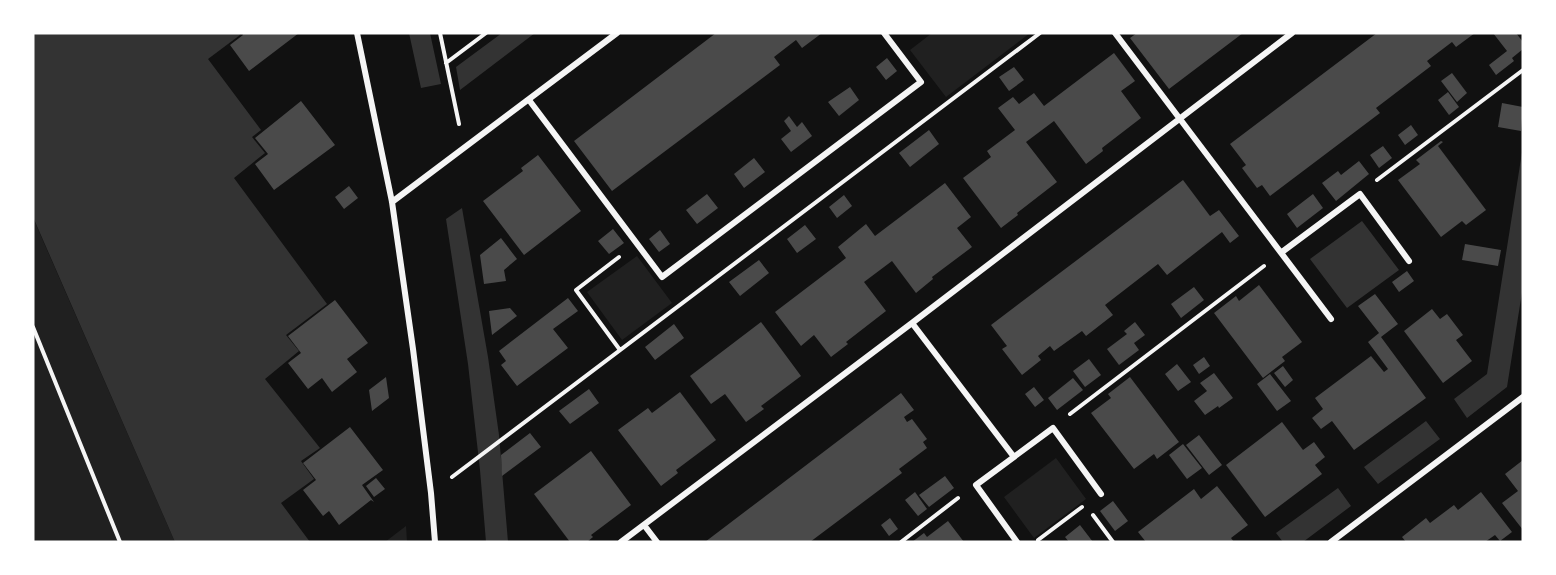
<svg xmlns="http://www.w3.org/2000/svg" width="1556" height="575" viewBox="0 0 1556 575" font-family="Arial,sans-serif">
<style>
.green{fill:#202020}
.water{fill:#333}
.building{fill:#4a4a4a}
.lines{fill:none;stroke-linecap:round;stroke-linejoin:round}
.path{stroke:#f5f5f5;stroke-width:4}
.minor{stroke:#f5f5f5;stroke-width:6}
</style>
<rect width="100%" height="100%" fill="#111"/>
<path class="green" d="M932,33H1030L946,97L910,50Z
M33,217L41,236L175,542H33V430L34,428L33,425Z
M637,256L672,303L622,340L587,292Z
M1056,458L1086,499L1034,538L1004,497Z
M406,526L407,542H385Z"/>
<path class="water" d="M33,33H239L240,35L208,59L261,130L252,137L265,153L234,178L327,304L286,335L299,351L265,379L320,448L301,461L314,479L281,503L310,542H175L33,217Z
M409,33H430L441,84L421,88Z
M502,33H535L460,90L456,67Z
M1523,146V286L1507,387L1467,418L1454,399L1487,374Z
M462,208L488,357L499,435L508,542H486L480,470L468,364L446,219Z
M1362,221L1399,270L1347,308L1310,259Z
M1426,421L1440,439L1378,484L1364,467Z
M1338,488L1351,506L1303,542H1283L1276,533Z"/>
<path class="building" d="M242,33H299L249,71L230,45L243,35Z
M716,33H822L802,48L796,40L774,57L780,65L612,191L574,141Z
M1137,33H1243L1169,89L1130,38Z
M1377,33H1475L1456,47L1452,42L1427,61L1431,66L1376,108L1380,113L1270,196L1262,185L1257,188L1242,168L1246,165L1230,144Z
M1493,33H1516L1523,42V49L1512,58L1514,61L1496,75L1489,65L1507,51Z
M1114,53L1135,81L1121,91L1141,118L1102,148L1103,151L1086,164L1054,121L1026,142L1057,182L1017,213L1018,215L1001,228L963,178L991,157L987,151L1015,130L998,108L1013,97L1019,104L1034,93L1044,106Z
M887,58L897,71L886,80L876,67Z
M1014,67L1024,80L1009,91L999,77Z
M1452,73L1467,93L1457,102L1441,81Z
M850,87L859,100L839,116L828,102Z
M1448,92L1459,107L1449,115L1438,100Z
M301,101L335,145L274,190L255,164L268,154L255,138Z
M1502,103L1523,107L1521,131L1498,127Z
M789,116L797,127L802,122L812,136L791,152L781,139L791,131L784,121Z
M1411,125L1418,135L1405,145L1398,135Z
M929,130L939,144L910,167L899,153Z
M1441,141L1443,142L1438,146L1486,210L1466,225L1462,221L1441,237L1398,180L1420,164L1416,160Z
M1383,146L1392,158L1379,168L1370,155Z
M538,155L581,211L524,255L483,201L523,171L521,168Z
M754,158L765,172L744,188L734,174Z
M1359,161L1369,174L1336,201L1322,183L1338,171L1341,175Z
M1183,180L1210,216L1219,210L1239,236L1230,243L1222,232L1167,275L1158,264L1105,305L1113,315L1086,336L1082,331L1054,351L1050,346L1038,356L1041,360L1022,375L1002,349L1007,346L991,325Z
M945,183L971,217L957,228L972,247L932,277L933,279L916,293L892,261L864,282L886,311L846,342L848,344L831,357L814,335L801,346L775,312L846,258L838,247L866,224L875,236Z
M349,186L358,198L344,209L335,197Z
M707,194L718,208L697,224L686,210Z
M1313,194L1323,208L1297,228L1287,214Z
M844,195L852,206L837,218L829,207Z
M805,225L816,239L797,253L787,239Z
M613,229L624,243L609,254L598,241Z
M660,230L670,244L659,252L649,239Z
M501,238L517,259L504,270L506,281L484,284L480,255Z
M1465,244L1501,250L1498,266L1462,260Z
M759,260L769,273L740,296L729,282Z
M1407,271L1414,281L1399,292L1392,282Z
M1259,285L1302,342L1282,357L1285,361L1263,378L1214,313L1236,296L1239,301Z
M1194,287L1204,300L1181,318L1171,304Z
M1375,294L1398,324L1381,337L1426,398L1354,450L1332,421L1321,429L1312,418L1323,409L1315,398L1371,356L1384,372L1388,369L1368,342L1379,333L1358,306Z
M568,298L578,311L553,329L568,348L517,386L501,365L506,361L499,351Z
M335,300L368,343L347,359L357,372L332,392L322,378L308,389L288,363L301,353L288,336Z
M510,308L517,316L492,335L489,311Z
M1432,309L1440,319L1447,314L1463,335L1456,340L1472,361L1443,383L1404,331Z
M761,322L801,376L761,406L764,409L746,422L725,394L711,404L690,376Z
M1135,322L1145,335L1134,343L1139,350L1119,365L1107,349L1127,334L1124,331Z
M674,324L684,338L655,360L645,347Z
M1204,357L1210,366L1199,374L1193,365Z
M1089,359L1101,375L1085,387L1073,371Z
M1177,364L1191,382L1178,391L1165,374Z
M1283,366L1293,380L1285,387L1274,373Z
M1214,373L1233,398L1219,408L1218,406L1205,415L1194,401L1207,391L1200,383Z
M1270,374L1291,401L1277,411L1257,384Z
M386,377L389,398L372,411L369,390Z
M1130,377L1179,442L1157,459L1154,454L1134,469L1091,413L1111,398L1108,394Z
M1073,378L1083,390L1057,410L1048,398Z
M1034,387L1044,400L1035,407L1025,394Z
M589,389L599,403L570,424L559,411Z
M680,392L716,440L676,470L678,473L661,486L618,430L648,408L652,413Z
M901,393L914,410L904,417L907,422L912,419L927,439L923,442L927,448L899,469L902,473L810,542H705Z
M1282,422L1303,450L1314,442L1325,457L1315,465L1322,474L1265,517L1226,465Z
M350,427L383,470L362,485L374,502L371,500L339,525L329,511L323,516L303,490L316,480L303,463Z
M530,433L541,447L502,476L501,455Z
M1199,435L1222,465L1209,475L1186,445Z
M1183,444L1202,468L1187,479L1169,455Z
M591,451L631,505L591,535L593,537L587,542H570L534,494Z
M1523,460V530L1502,503L1518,491L1505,474Z
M945,476L954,488L929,507L919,495Z
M376,478L385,489L374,497L366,486Z
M1217,486L1248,525L1231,538L1234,542H1146L1138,532L1194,489L1201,499Z
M915,492L927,509L918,516L905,500Z
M1481,492L1512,532L1500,541L1495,535L1485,542H1406L1402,537L1426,518L1430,523L1454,505L1458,510Z
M1113,501L1128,521L1115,531L1100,511Z
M890,518L898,529L889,536L881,525Z
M948,521L964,542H912L924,533L927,537Z
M1080,525L1093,542H1069L1065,537Z"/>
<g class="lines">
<path class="path" d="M440,33L459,124
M446,63L486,33
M1377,180L1523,70
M619,257L576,290L620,350
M33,327L120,542
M1070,414L1264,266
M452,477L1040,33
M1093,515L1113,542
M1038,540L1082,507
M901,542L958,498"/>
<path class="minor" d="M357,33L392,202L413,349L431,493L435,542
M1115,33L1331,319
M529,100L662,277L921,82L884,33
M392,202L617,33
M1282,252L1360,194L1409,261
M912,323L1014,457
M644,525L657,542
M621,542L912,323L1292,33
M1017,542L976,485L1053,428L1101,494
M1331,542L1523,397"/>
</g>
<rect width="1556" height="575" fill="none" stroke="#ffffff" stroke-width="69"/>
</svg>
